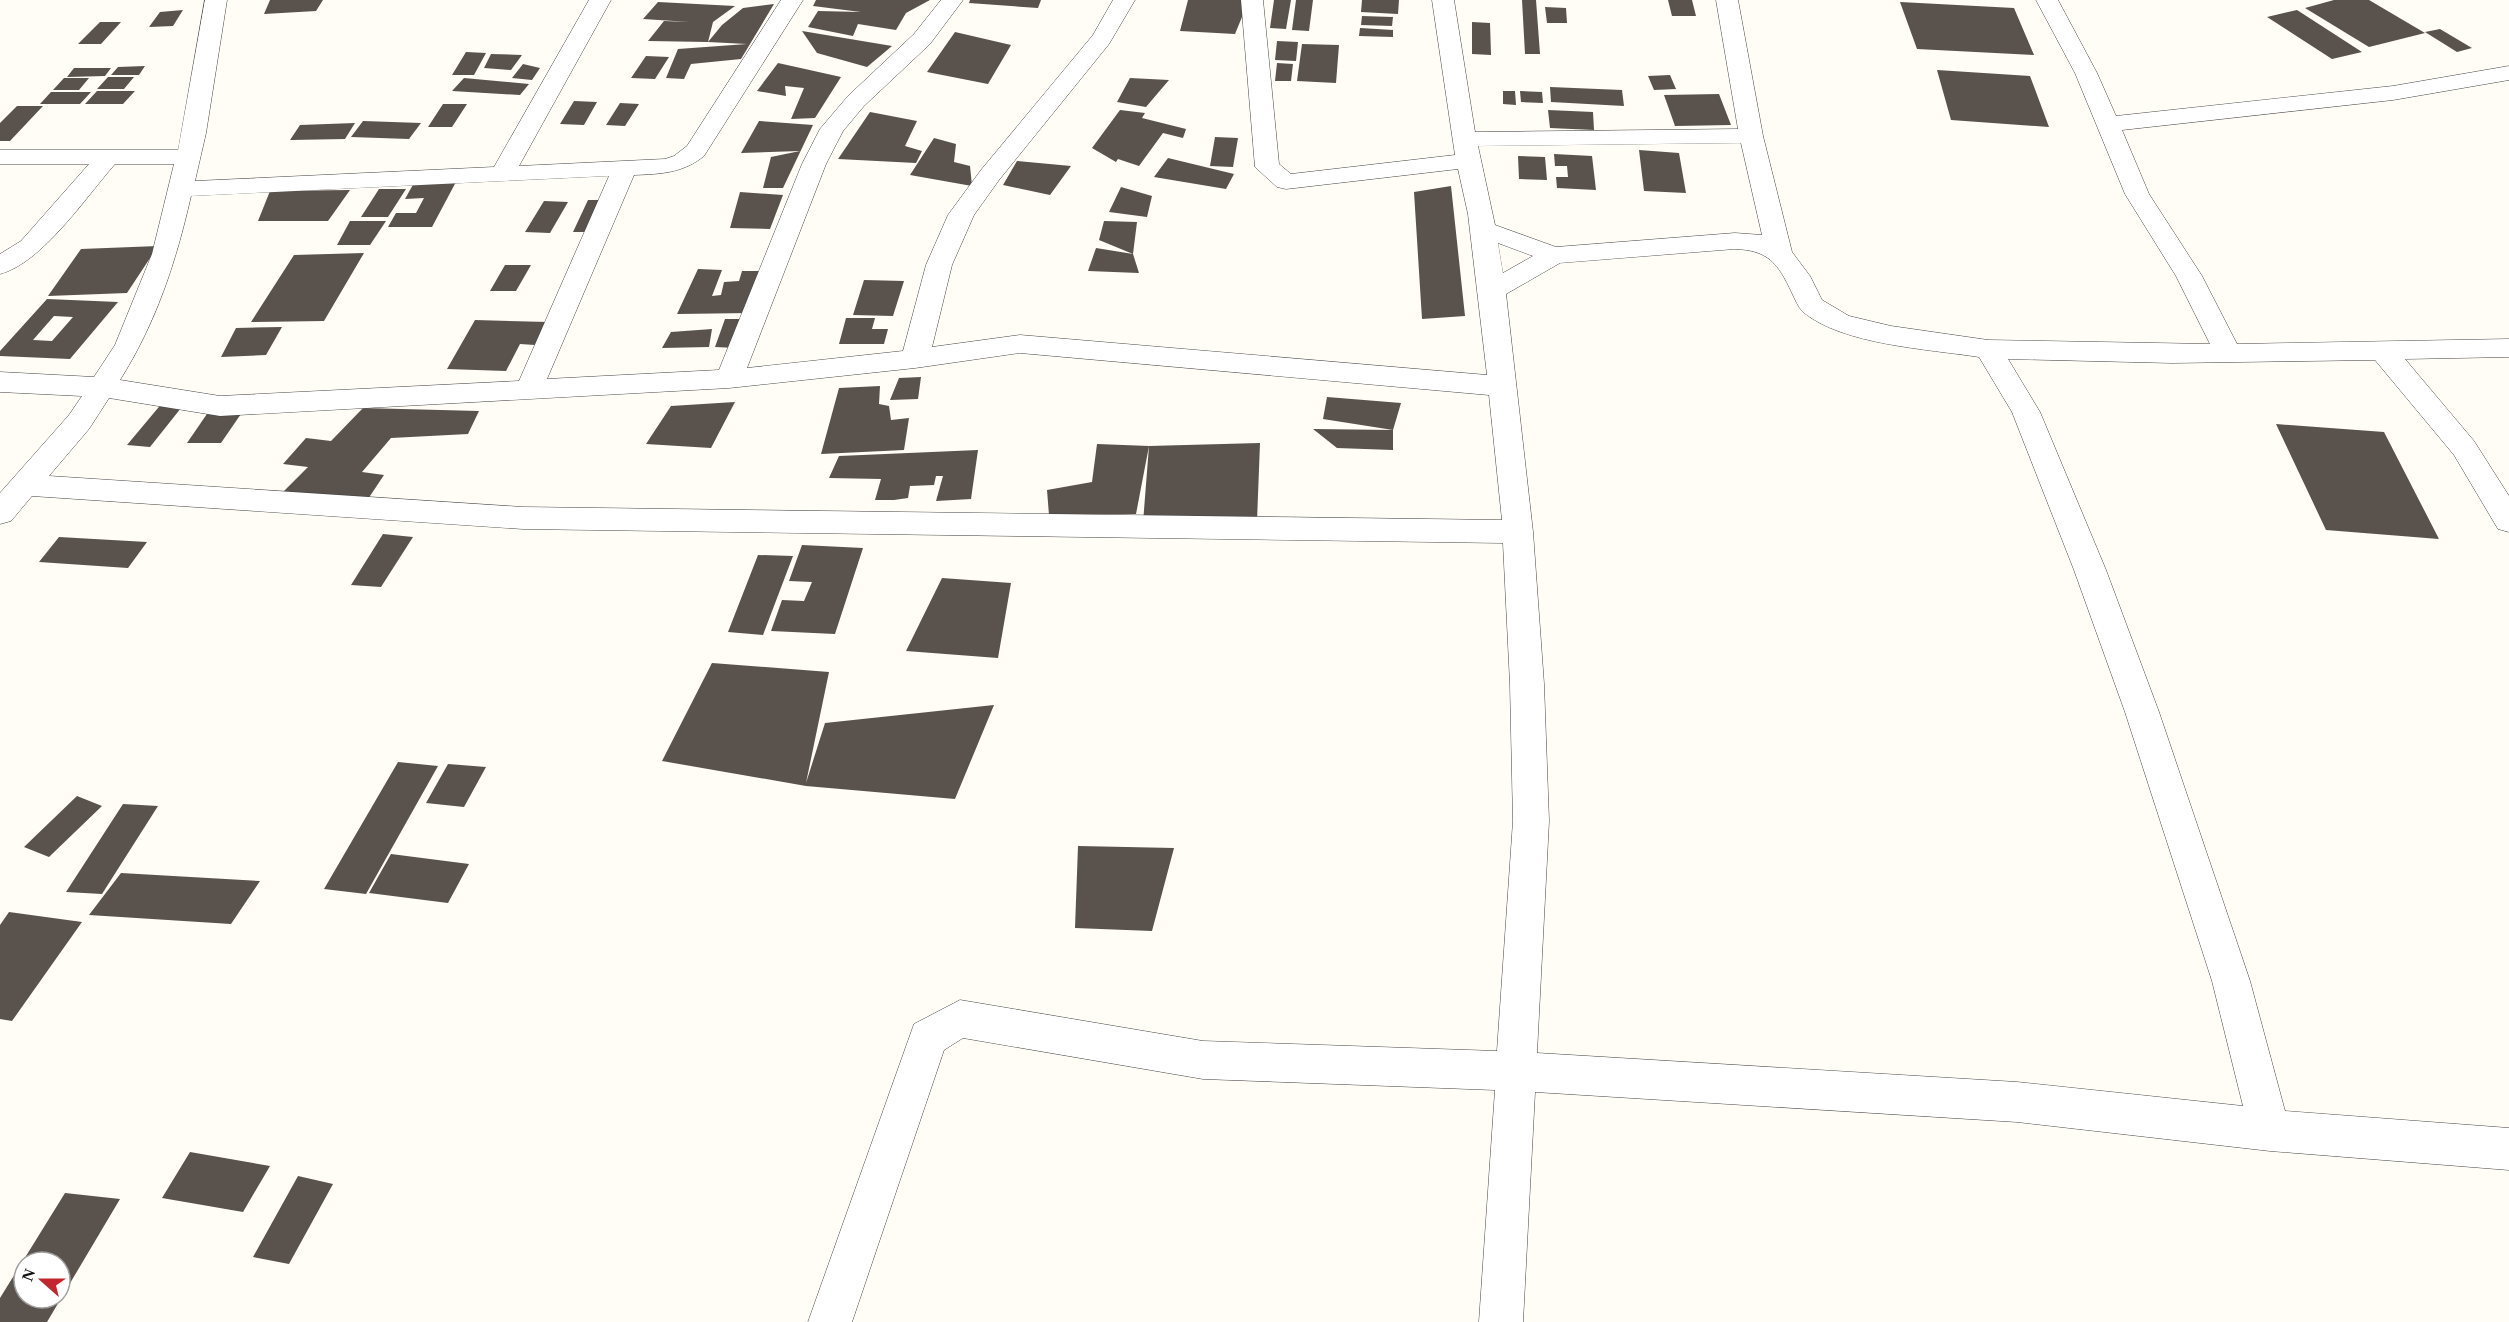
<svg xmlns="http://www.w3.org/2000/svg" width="2509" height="1322" viewBox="0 0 2509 1322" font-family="'Times New Roman',serif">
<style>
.building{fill:#5a524d;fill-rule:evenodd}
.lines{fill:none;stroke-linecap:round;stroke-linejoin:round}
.minor-casing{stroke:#444;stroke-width:1}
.minor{fill:#fff;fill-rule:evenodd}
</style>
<rect width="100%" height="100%" fill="#fffdf5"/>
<path class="building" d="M270,0H323L316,11L264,14Z
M816,0H930L906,13L896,30L858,24L853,36L808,27L818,11L861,12L813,6Z
M970,0H1041L1038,8L969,3Z
M1188,0H1249L1235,34L1180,31Z
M1274,0H1291L1286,29L1270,28Z
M1296,0H1313L1309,31L1292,30Z
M1362,0H1399L1398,14L1361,12Z
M1522,0H1536L1540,54H1525Z
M1668,0H1692L1696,16H1672Z
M2334,0H2369L2425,33L2369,47L2305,8Z
M658,2L735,6L713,22L708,42L648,41L664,21L690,22L643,19Z
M1900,2L2014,8L2034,55L1917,49Z
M774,4L741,59L691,64L684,79L666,78L678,49L747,44L708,42L722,25L743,8Z
M1545,7L1566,8L1567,23H1547Z
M183,10L173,26L149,27L160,12Z
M2297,10L2362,52L2332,59L2267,17Z
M1362,16L1393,17L1392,26L1361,25Z
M100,22H121L101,44H78Z
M1472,22L1490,23L1491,55L1472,54Z
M1360,28L1393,30V37L1359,36Z
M2440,29L2472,48L2457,52L2425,32Z
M802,31L892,46L867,67L817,53Z
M955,32L1011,45L988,84L927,72Z
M1277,41L1298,42L1296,61L1275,60Z
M1302,44L1339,45L1336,83L1297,81Z
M466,52L486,53L474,75H452Z
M491,54L522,55L511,70L484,68Z
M646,56L669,57L655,79L631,78Z
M778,63L841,77L815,118L791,119L804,88L785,86L786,96L757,91Z
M1277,63L1293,64L1291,81H1275Z
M523,64L540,68L532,80L512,78Z
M145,66L139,75H111L118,67Z
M74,68H111L105,76L67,77Z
M1937,70L2030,76L2049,127L1951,120Z
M1670,75L1676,89L1654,90L1648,76Z
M108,77H134L124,89H97Z
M64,78H89L79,90H53Z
M464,78L529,84L520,95L452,91Z
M1130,78L1169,80L1146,107L1117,102Z
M1550,87L1622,90L1624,106L1551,102Z
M97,91H135L123,104H85Z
M1503,91H1515L1516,105L1503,104Z
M1520,91L1542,92L1543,103L1521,102Z
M51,92H91L80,104H40Z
M1719,94L1731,125L1675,126L1664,95Z
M574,101L597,102L584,125L560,124Z
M620,103L639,104L625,126L606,125Z
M443,104H467L452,127H428Z
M17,106H43L10,141H0V123Z
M1120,110L1145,113L1142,118L1186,129L1183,138L1163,133L1139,166L1118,159L1116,162L1092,148Z
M1548,110L1593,112L1594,130L1550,128Z
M870,112L917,121L905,146L922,151L916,163L838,159Z
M363,121L421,123L409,139L351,137Z
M759,121L813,125L783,188H763L771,157L800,151L741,153Z
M355,123L345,139L290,140L300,125Z
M1215,137L1238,138L1233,167L1210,166Z
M934,138L956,144L954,162L970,166L972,186L910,175Z
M1639,150L1679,153L1686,193L1644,191Z
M1554,154L1592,156L1596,190L1557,188L1556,177H1568L1567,166H1555Z
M1518,156L1545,157L1547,180L1519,179Z
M1168,158L1234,174L1226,189L1154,177Z
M1017,161L1071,166L1050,195L1003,185Z
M457,180L432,227H388L396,213H416L424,198L405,199L415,181Z
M1451,186L1465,316L1422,319L1414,192Z
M1121,187L1152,196L1147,217L1109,212Z
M379,189H406L388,217H361Z
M350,190L328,221H258L270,191Z
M740,192L783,195L770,229L730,228Z
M588,200H606L591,232H573Z
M544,201L568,202L550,233L525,232Z
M350,221H386L370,245H337Z
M1104,221L1137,222L1133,254L1139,273L1088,271L1096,248L1133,254L1099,240Z
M158,246L127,293L48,296L81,249Z
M364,253L324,321L251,322L294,255Z
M505,265H531L516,291H490Z
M698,269L722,270L712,296L721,295L724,282L739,281L742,271H764L750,313L677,314Z
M864,280L904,281L893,316L853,315Z
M47,299L118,302L70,359L0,356V351ZM54,316L73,317L52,341L33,340Z
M846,318H875L872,329H888L884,344H839Z
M725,319H748L736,348L715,347Z
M475,320L548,322L535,345L520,344L506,371L447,369Z
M282,327L266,355L221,357L236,328Z
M712,329L709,347L662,348L671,332Z
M921,377L918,399L890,400L899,378Z
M880,386L879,404L889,406L891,420L909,418L904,450L821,454L839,388Z
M1327,397L1401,403L1393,430L1323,419Z
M163,402L185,403L150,447L127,445Z
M735,402L711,448L646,444L671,406Z
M363,408L479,411L468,434L391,438L362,472L384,475L366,502L282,493L308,467L283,464L306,438L331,441Z
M209,411H243L221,443H187Z
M2276,424L2384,432L2439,539L2326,530Z
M1313,429L1393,430V450L1337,448Z
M1260,443L1257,521L1143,523L1149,446L1136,514L1049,515L1047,490L1092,482L1097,444L1149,446Z
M978,450L971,499L936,501L943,476H936L934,485L910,486L908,498L894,500H875L881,479L829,478L839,456Z
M383,534L413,537L381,587L351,585Z
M59,537L147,542L128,568L39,562Z
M802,545L863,548L835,634L771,631L782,600L804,601L812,582L789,581Z
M758,555L793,556L763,635L728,632Z
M942,578L1011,583L998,658L906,651Z
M712,663L829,672L806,783L825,723L994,705L955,799L806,786L662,761Z
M398,762L438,766L366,894L324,889Z
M448,764L486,767L464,807L426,803Z
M77,796L102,806L49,857L24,847Z
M123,804L158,806L102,894L66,892Z
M1078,846L1174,848L1152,931L1075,928Z
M391,854L469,864L448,903L369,893Z
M121,873L260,881L231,924L89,915Z
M9,912L82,922L12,1021L0,1019V925Z
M190,1152L270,1166L243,1212L162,1198Z
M298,1176L333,1184L289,1264L253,1257Z
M65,1193L120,1199L47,1322H0V1298ZM24,1262H60V1298H24Z"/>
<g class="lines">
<defs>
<path id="minor" d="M205,0H227L206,133L195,181L494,167L589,0H611L519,166L665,159L674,156L687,146L781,0H803L704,156C683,173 661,174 634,175L547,379L719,370L802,164L820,129L848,96L914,34L941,0H963L930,44L864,106L843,131L826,164L747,368L903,351L926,265L948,215L981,170L1093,35L1113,0H1135L1109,44L999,180L974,215L952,265L932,347L1020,335L1487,375L1468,214L1458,169L1286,189L1277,187L1255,167L1241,0H1263L1279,164L1291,174L1455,155L1432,0H1454L1475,132L1738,129L1716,0H1738L1763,136L1792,252L1810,276L1822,300L1849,316L1891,326L1988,340L2210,344L2176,276L2125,194L2075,73L2036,0H2058L2097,73L2116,116L2393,86L2509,66V80L2393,100L2122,130L2149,194L2202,276L2237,344L2509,339V357L2405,359L2474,441L2509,496V532L2498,529L2454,455L2375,360L2172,363L2008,359L2040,412L2106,570L2159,712L2250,981L2285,1111L2509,1128V1170L2270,1151L2017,1122L1535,1092L1523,1322H1479L1495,1090L1203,1079L963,1038L944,1050L852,1322H808L914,1024L960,1000L1203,1041L1497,1051L1513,821L1510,684L1503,543L523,529L32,496L11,521L0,524V493L69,415L82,396L0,392V372L94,377L115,345L152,254L174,164H115C86,197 42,263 0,274V254L21,241L89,164H0V150H178ZM1741,143L1762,235L1735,233L1556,247L1495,225L1478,146ZM609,176L519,381L220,396L120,380C156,323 176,262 191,196ZM1498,243L1533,256L1503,273ZM1735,249C1768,250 1778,263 1792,293C1795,299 1798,307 1803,312C1843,345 1928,349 1979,357L2012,412L2074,570L2125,712L2212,981L2243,1106L2017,1082L1537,1053L1549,821L1544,684L1533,532L1506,294L1560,263ZM1020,353L1489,395L1502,520L523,507L49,476L89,429L109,398L220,416L729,388L915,368Z"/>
</defs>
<use href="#minor" class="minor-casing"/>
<use href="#minor" class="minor"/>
</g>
<g transform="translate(42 1280) rotate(291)"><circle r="28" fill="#ffffff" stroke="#a0a0a0" stroke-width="1.5"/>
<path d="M0-4.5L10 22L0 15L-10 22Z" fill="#c4262e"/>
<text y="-9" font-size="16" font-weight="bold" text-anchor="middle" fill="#111111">N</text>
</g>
</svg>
